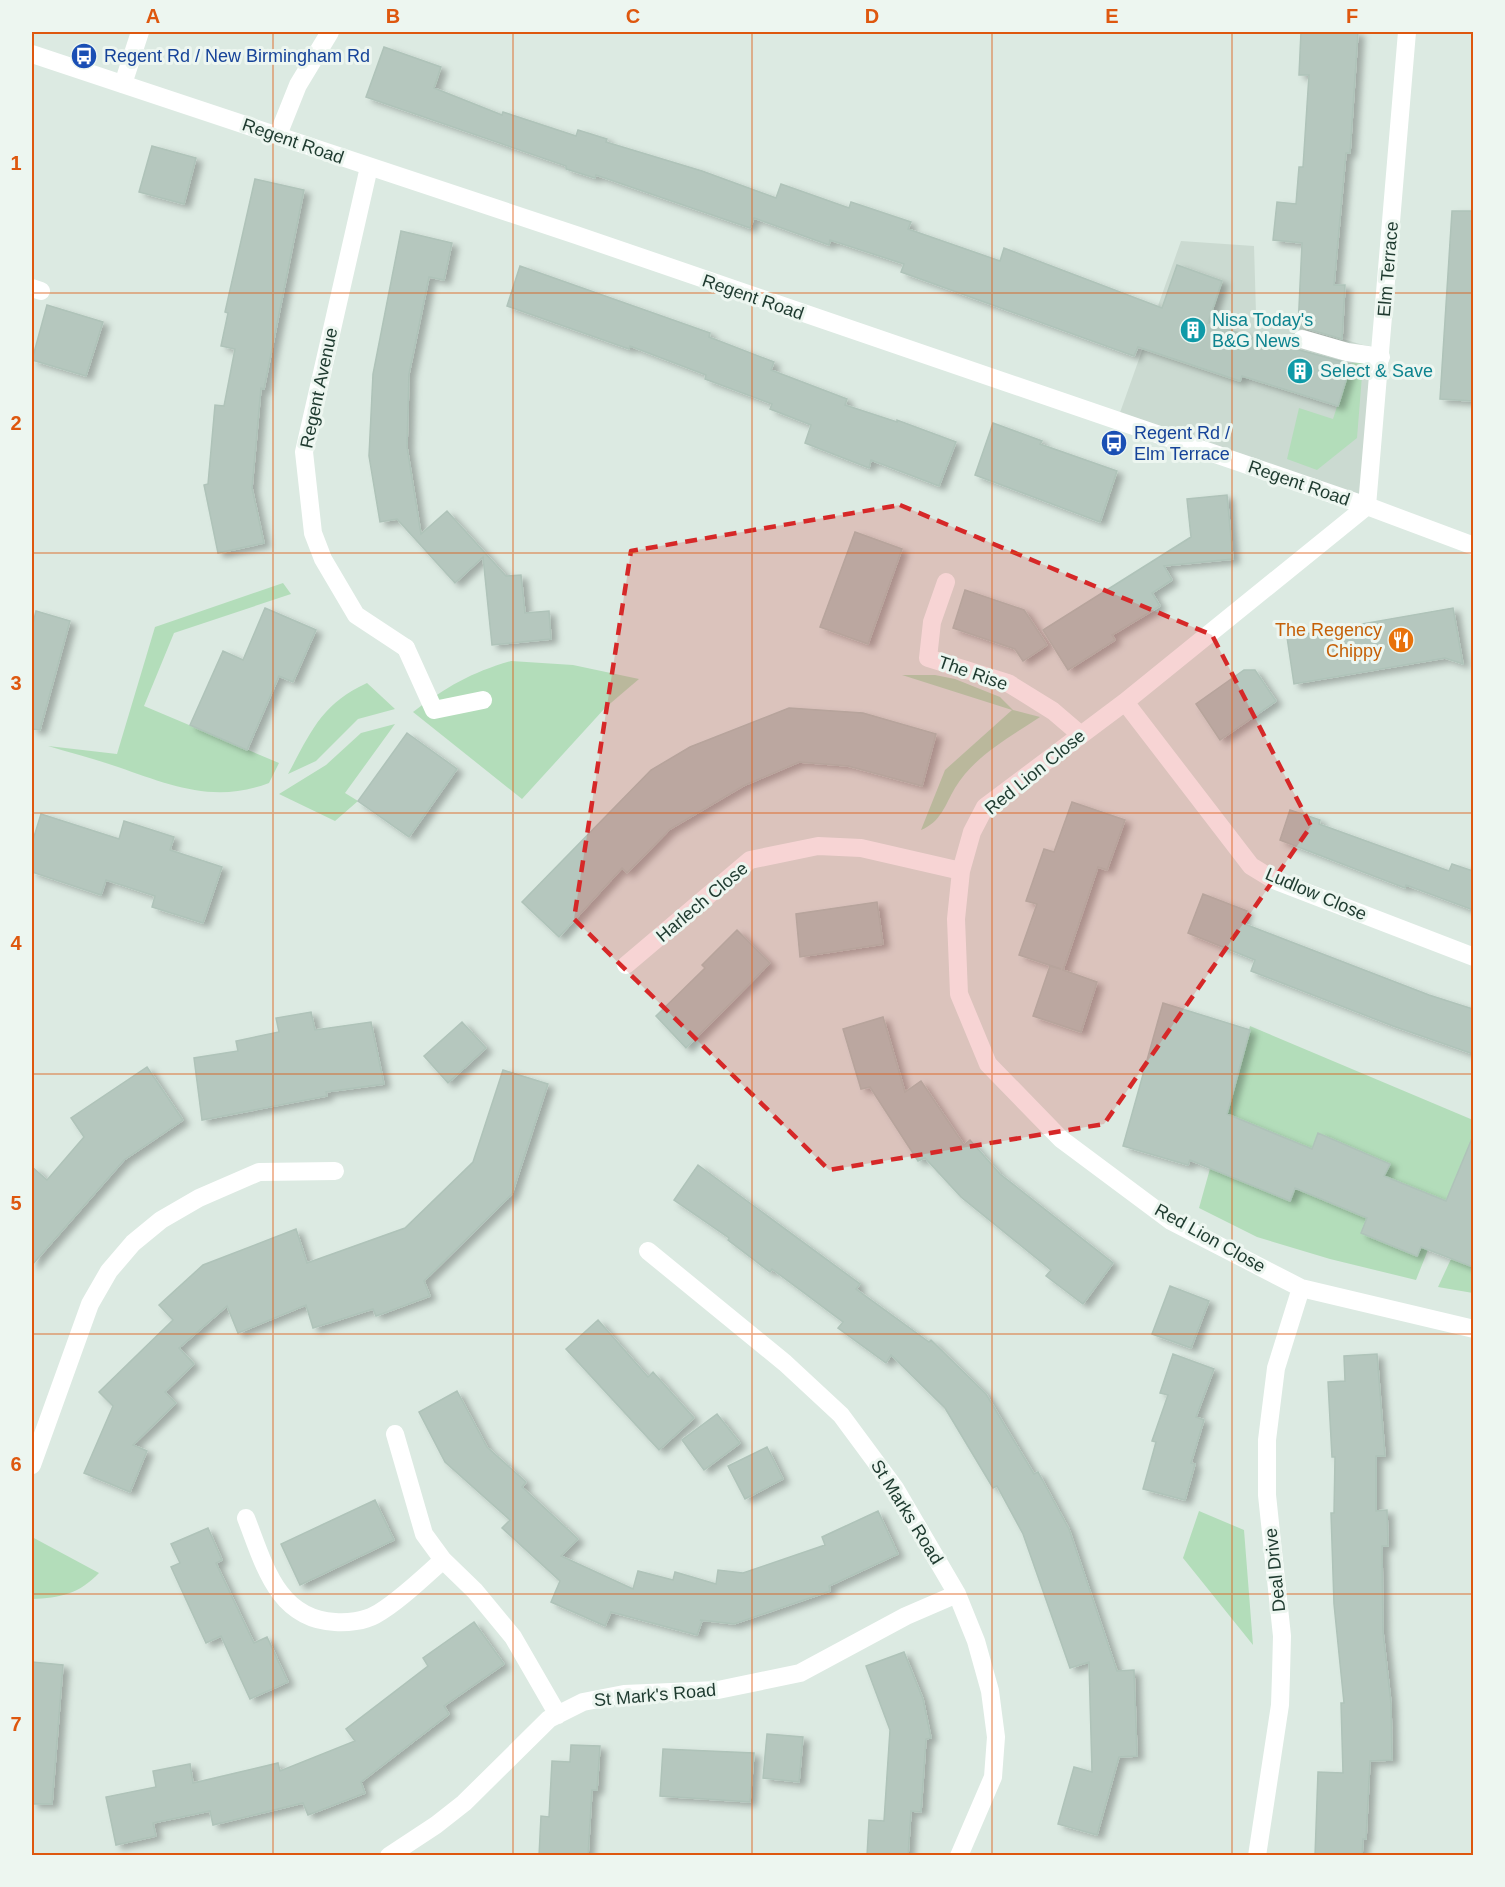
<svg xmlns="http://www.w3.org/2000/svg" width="1505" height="1887" viewBox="0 0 1505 1887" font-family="Helvetica,sans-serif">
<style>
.built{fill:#cbdad1}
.green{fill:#b3ddba}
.building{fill:#b5c7be;stroke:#afc3b9;stroke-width:1.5;filter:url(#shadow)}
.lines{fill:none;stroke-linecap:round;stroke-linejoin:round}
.service{stroke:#fff;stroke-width:18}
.minor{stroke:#fff;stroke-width:18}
.tertiary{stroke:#fff;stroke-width:18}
.marked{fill:#d62828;fill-opacity:0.2;stroke:#d62828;stroke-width:4.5;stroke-dasharray:12 8;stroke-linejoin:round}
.grid{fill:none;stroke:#de570e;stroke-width:1.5;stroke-opacity:0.55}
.labels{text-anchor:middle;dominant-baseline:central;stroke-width:6;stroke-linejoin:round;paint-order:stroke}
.transit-label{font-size:18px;fill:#164399;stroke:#edf6f0;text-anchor:start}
.street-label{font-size:18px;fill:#1e3a2f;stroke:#edf6f0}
.culture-label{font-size:18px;fill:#0d838f;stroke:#edf6f0;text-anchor:start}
.food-label{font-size:18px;fill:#c56008;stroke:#edf6f0;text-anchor:end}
.neatline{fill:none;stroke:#de570e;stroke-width:2}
.grid-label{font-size:20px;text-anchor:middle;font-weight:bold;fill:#de570e}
</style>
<defs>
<filter id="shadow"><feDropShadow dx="6" dy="4" stdDeviation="3" flood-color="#0004"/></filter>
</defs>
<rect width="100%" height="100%" fill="#dceae2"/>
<path class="built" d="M1181,241L1254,246L1256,313L1363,345L1382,348L1367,506L1117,421Z"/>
<path class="green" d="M1351,363H1363L1357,438L1317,470L1287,459L1299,408L1333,419Z
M283,583L291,594L174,633L144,706L279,763L269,783C214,804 170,785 118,767C95,759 71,753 48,746L117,754L155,627Z
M511,661L573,665L639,679L605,708L522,799L413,712C446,687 472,672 511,661Z
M902,675H935L955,679L1000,697L1013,710L1040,717C1010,737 974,756 955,788C945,805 941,822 921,830L945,770L1012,710Z
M367,683L395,709L358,719L316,761L288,774C311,732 321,704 367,683Z
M395,724L345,793L358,801L335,821L279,794L326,765L361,733Z
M1250,1026L1473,1120V1136L1416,1280L1330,1259L1257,1237L1199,1208Z
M1451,1259L1473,1267V1293L1438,1287Z
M1199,1511L1244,1530L1253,1645L1183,1558Z
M32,1537L99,1573C79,1594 60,1598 32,1599Z"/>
<path class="building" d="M1301,32H1358L1350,153H1346L1334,285H1345L1342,339L1305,328L1298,329L1302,243L1273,240L1277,202L1296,204L1299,167H1303L1309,75H1299Z
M384,47L441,67L434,88L502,115L503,112L576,136L578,130L607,139L606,142L702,171L776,198L781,184L849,208L851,202L911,222L908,229L1000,261L1004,248L1162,308L1177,265L1222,281L1208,323L1261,340L1262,336L1299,350L1351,364L1338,406L1242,376L1240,381L1138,347L1134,356L901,272L904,264L830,240L829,245L754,218L750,228L596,175L595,178L566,169V166L366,97Z
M152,146L196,158L184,204L139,192Z
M255,179L304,190L264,389L261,388L252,488L264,543L218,553L204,485L208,484L215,405L224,406L235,349L221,346L228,313L225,312Z
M1452,211H1473V401L1440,399Z
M401,231L452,243L444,280L429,277L409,374L407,447L421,534L447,511L506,576L521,575L525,613L549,611L551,639L492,645L483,557L455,583L397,519L380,522L369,456L373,374Z
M520,266L710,333L709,337L774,362L771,370L847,399L845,405L897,422V420L956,442L939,486L871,460L869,468L805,443L811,425L770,409L772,404L705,379L706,375L630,346L629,349L507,306Z
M47,305L103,322L86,376L32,360Z
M993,423L1042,441L1040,444L1117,471L1100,522L975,475Z
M1227,495L1233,559L1164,566L1172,580L1152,593L1160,606L1112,635L1115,640L1068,670L1043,630L1191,537L1187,499Z
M855,532L902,549L868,644L820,627Z
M965,590L1024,610L1047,645L1023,661L1015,649L953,628Z
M265,608L316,630L293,682L279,676L247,750L190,725L223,651L243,660Z
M1453,608L1463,664L1445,658L1294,684L1287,637Z
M36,611L70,621L40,730L32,729V628Z
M1244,670H1255L1276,701L1220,740L1196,704Z
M789,708L863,713L936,734L922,786L848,766L799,762L743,786L670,829L627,873L622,868L559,937L522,902L651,770L690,747Z
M407,733L457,769L409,837L358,801Z
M1072,802L1125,820L1107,870L1098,867L1063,970L1097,982L1081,1032L1033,1016L1050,966L1061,969L1019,955L1037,904L1026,901L1044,849L1054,852Z
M1290,810L1320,820L1319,824L1449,871L1452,864L1473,871V910L1406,885L1405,888L1280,840Z
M41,814L119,839L124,821L174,837L170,850L222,867L203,923L152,907L155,896L106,880L101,895L32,872V843Z
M1203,894L1247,911L1242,923L1429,995L1473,1009V1054L1393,1026L1251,971L1255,960L1188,933Z
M877,902L883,944L800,957L796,914Z
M737,930L770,963L686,1048L656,1016L705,968L702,965Z
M1163,1003L1250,1030L1227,1114L1312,1149L1318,1133L1390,1164L1384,1176L1446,1201L1473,1136V1267L1421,1247L1417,1256L1361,1233L1367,1218L1295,1188L1290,1201L1190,1160L1188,1165L1123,1146Z
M311,1012L315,1030L371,1022L384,1084L326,1092L327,1096L202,1120L194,1058L238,1051L236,1041L279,1032L276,1018Z
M883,1017L905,1092L921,1081L964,1145L970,1140L1000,1174L1113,1263L1083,1304L1046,1276L1051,1270L961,1197L925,1158L918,1161L870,1087L861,1089L843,1029Z
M462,1022L486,1048L448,1083L424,1056Z
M147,1067L183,1120L124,1160L32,1265V1167L47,1180L84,1137L71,1118Z
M503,1070L548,1084L512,1194L424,1281L430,1296L376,1316L373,1309L313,1328L306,1305L238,1333L227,1306L179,1348L194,1364L165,1392L176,1403L133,1445L147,1451L130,1492L84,1473L113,1406L99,1392L173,1320L159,1305L203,1265L296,1229L307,1263L405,1228L473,1162Z
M698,1165L860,1284L856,1289L929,1342L931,1340L986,1394L1034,1474L1038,1472L1069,1529L1117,1671L1134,1670L1137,1756L1119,1757L1097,1835L1058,1824L1074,1767L1092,1772L1089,1662L1070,1668L1023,1534L997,1486L993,1488L945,1408L891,1355L886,1363L838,1328L843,1322L772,1269L770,1272L728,1240L729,1238L674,1200Z
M1170,1286L1209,1301L1191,1348L1152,1334Z
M598,1320L648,1377L653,1372L694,1418L659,1450L566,1349Z
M1173,1354L1214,1369L1196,1417L1204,1420L1191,1463L1195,1464L1185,1500L1143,1489L1156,1442L1152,1441L1168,1395L1160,1393Z
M1377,1354L1385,1456H1376V1511L1387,1510L1388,1546H1382L1383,1632L1391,1703L1392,1760L1370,1761L1366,1839H1363L1362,1856H1315L1318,1772L1343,1773L1341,1703H1344L1334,1604L1331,1513H1334L1335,1457H1332L1328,1382L1345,1381L1344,1356Z
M457,1391L487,1447L526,1482L522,1487L578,1539L561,1556L633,1589L638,1571L673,1580L675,1572L716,1584L718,1570L743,1573L825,1545L822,1537L878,1511L898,1554L829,1586L830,1591L734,1624L700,1620L702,1621L697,1635L611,1612L605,1626L551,1602L560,1581L502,1528L510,1520L445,1462L419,1412Z
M717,1414L740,1443L704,1470L682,1440Z
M767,1447L783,1479L745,1499L728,1466Z
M375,1500L394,1540L300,1585L281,1544Z
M208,1528L222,1560L216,1563L254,1643L267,1637L288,1682L250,1699L221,1636L206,1643L171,1567L180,1563L171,1544Z
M474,1622L504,1664L444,1706L449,1714L361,1782L365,1793L308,1815L303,1803L213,1825L210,1811L153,1823L156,1836L116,1845L106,1797L156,1787L153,1771L190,1764L193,1783L278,1763L280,1771L355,1741L346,1729L428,1666L423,1658Z
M904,1652L923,1699L931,1738L926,1739L921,1812L911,1811L908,1856H867L869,1820L884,1821L890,1730L866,1666Z
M32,1662L63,1665L52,1804H32Z
M767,1734L803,1737L799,1782L763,1778Z
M571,1745L600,1746L597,1790H592L588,1856H539L541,1816L549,1817L552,1761L570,1762Z
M663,1749L754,1753L750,1802L660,1796Z"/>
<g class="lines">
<path class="service" d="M123,84L140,32
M32,288L41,291
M1302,339L1347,352L1381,357
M406,648L434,710L483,700"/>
<path class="minor" d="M1407,32L1367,506L1125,702L985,807L972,832L961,871L956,919L959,994L988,1064L1061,1139L1171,1221L1301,1288L1474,1329
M278,135L298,85L330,32
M369,167L304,452L313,533L323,559L356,615L406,648
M946,582L932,622L928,658L1008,683L1053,711L1081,735
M1125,702L1251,866L1274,880L1474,957
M626,965L750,860L818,846L861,848L961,871
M648,1251L785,1363L841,1415L895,1488L957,1594L976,1641L990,1691L996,1737L993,1777L959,1856
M395,1434L424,1534L443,1560L475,1591L513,1637L558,1715
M32,1465L90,1304L109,1271L133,1243L161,1220L199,1198L259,1172L335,1171
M246,1518C264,1564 277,1619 335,1622C347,1623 364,1621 375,1615C396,1604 425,1576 443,1560
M389,1856L436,1825L464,1803L549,1719L583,1702L624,1694L718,1690L800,1673L906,1616L957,1594
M1257,1856L1280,1705L1281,1675L1282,1636L1267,1495V1440L1276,1368L1301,1288"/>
<path class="tertiary" d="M32,54L576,235L1367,506L1474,546"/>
</g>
<path class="marked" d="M900,505L1212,635L1311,826L1104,1124L829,1170L574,919L631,551Z"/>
<path class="grid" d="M273,32V1856M513,32V1856M752,32V1856M992,32V1856M1232,32V1856M32,293H1474M32,553H1474M32,813H1474M32,1074H1474M32,1334H1474M32,1594H1474"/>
<defs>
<symbol id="bus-disc" viewBox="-11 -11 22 22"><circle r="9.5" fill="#1a4fb4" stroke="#edf6f0"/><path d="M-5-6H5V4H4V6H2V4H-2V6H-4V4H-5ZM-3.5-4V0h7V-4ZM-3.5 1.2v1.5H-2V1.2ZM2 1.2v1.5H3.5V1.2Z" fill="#fff"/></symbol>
<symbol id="building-disc" viewBox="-11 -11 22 22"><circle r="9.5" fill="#0f9aa8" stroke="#edf6f0"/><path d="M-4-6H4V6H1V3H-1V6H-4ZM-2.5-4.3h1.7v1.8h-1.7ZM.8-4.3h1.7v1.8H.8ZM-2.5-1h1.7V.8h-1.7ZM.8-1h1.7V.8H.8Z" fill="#fff"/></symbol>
<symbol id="restaurant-disc" viewBox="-11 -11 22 22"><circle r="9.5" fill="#e8710a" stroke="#edf6f0"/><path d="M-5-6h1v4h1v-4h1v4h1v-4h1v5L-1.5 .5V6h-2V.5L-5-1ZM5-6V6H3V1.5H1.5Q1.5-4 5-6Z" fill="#fff"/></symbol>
</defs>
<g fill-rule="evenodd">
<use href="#bus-disc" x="69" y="41" width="30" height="30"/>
<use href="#building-disc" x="1178" y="315" width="30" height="30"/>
<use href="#building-disc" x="1285" y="356" width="30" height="30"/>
<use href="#bus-disc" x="1099" y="428" width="30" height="30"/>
<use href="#restaurant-disc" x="1386" y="625" width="30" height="30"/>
</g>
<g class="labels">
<g class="transit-label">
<text x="104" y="56">Regent Rd / New Birmingham Rd</text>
<text x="1134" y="433">Regent Rd /<tspan x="1134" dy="21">Elm Terrace</tspan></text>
</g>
<g class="street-label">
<text transform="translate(293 141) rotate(19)">Regent Road</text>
<text transform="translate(1388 269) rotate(-85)">Elm Terrace</text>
<text transform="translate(753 297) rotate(19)">Regent Road</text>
<text transform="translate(319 388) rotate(-78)">Regent Avenue</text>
<text transform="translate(1299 483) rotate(19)">Regent Road</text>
<text transform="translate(973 673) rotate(19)">The Rise</text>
<text transform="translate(1035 772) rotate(-39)">Red Lion Close</text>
<text transform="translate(1316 894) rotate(23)">Ludlow Close</text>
<text transform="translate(702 902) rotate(-40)">Harlech Close</text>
<text transform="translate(1210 1238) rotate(29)">Red Lion Close</text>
<text transform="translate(907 1512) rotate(58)">St Marks Road</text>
<text transform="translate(1275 1570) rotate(-96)">Deal Drive</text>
<text transform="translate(655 1695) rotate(-5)">St Mark's Road</text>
</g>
<g class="culture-label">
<text x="1212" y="320">Nisa Today's<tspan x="1212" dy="21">B&amp;G News</tspan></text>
<text x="1320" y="371">Select &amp; Save</text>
</g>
<g class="food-label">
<text x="1382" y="630">The Regency<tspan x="1382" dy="21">Chippy</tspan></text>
</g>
</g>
<rect width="1505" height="1887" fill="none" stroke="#edf6f0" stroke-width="66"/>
<rect x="33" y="33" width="1439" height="1821" class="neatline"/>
<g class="grid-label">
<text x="153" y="23">A</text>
<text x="393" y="23">B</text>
<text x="633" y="23">C</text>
<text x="872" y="23">D</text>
<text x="1112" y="23">E</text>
<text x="1352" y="23">F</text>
<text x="16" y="170">1</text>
<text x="16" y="430">2</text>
<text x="16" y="690">3</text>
<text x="16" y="950">4</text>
<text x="16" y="1210">5</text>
<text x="16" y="1471">6</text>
<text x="16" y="1731">7</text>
</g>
</svg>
